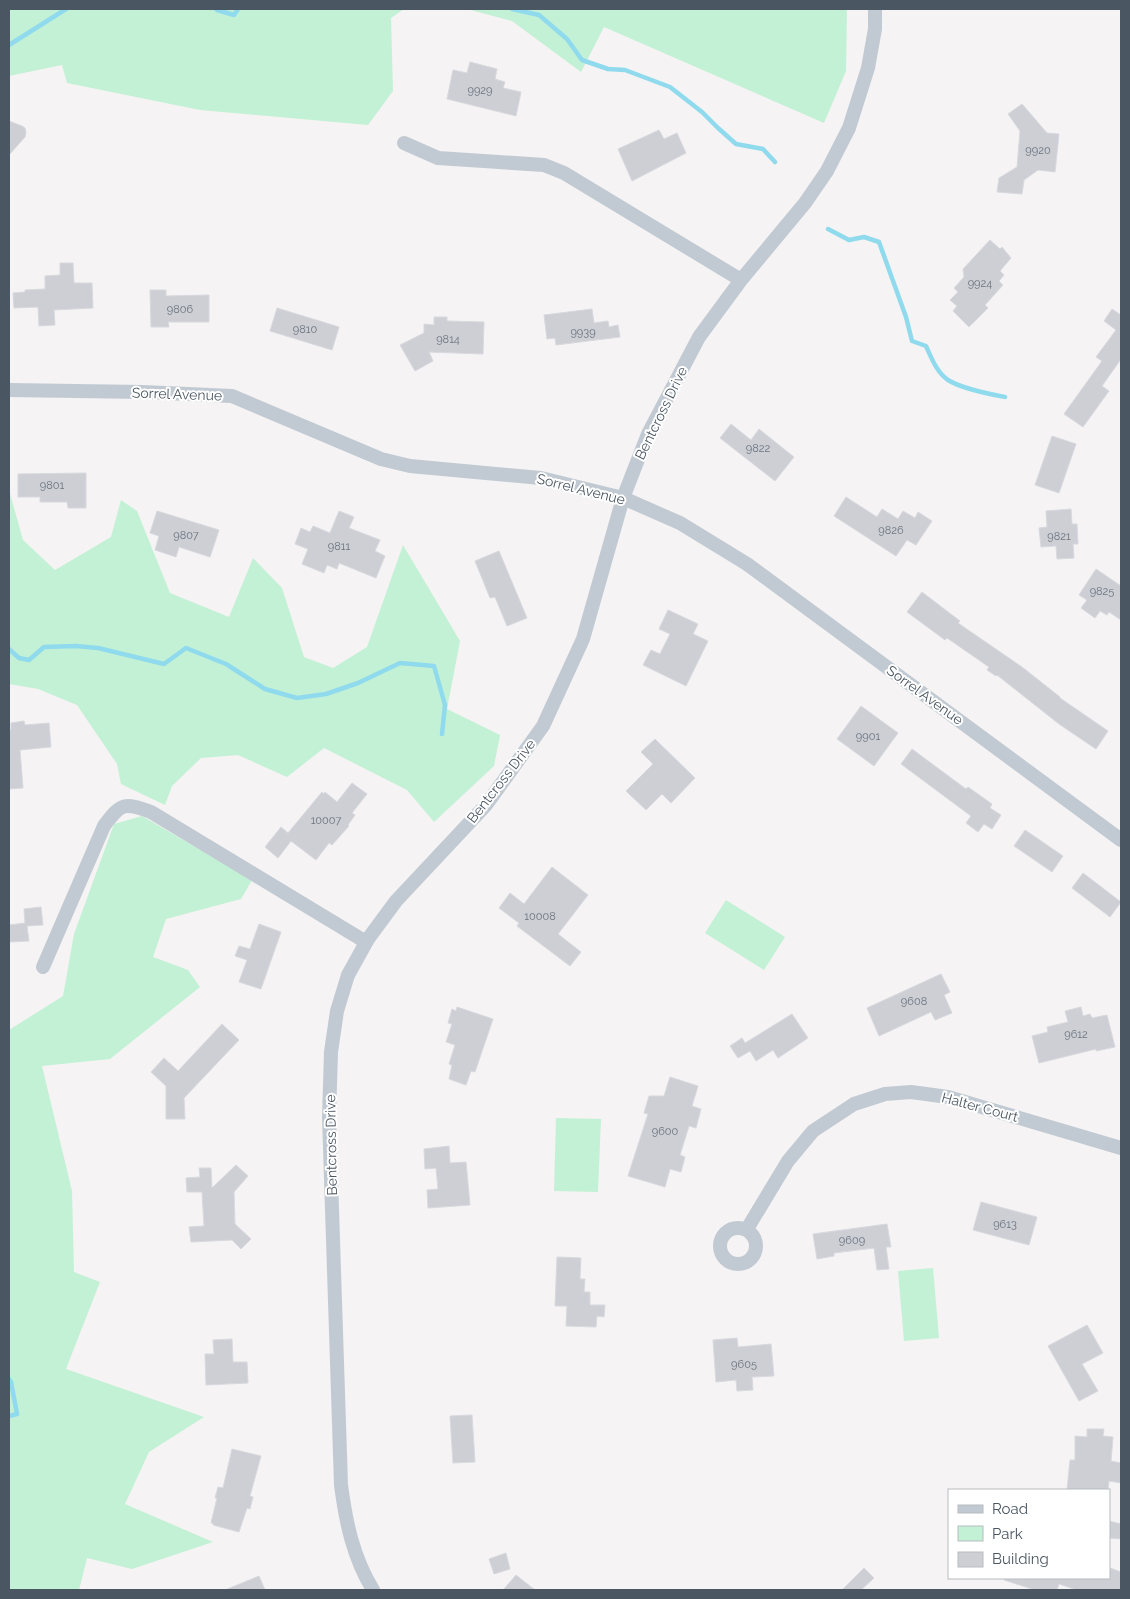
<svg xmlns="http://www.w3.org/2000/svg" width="1130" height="1599" viewBox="0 0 1130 1599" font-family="Raleway,sans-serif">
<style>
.green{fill:#c3f1d5}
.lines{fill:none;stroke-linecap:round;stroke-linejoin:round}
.stream{stroke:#90daee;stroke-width:4.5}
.building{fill:#cdcfd5;stroke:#d7d9de}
.minor{stroke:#c1cad2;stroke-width:14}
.labels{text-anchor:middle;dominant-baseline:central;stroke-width:4;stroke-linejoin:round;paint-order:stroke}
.number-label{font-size:11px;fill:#6b747e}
.street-label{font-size:14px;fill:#4a5661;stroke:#fff}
</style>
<rect width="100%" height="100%" fill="#f5f3f3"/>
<path class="green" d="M9,9H404L391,18L393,91L368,125L200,110L67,83L62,65L9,76Z
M467,9H847L846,71L824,123L604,27L581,72L512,21Z
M9,490L23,540L55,570L111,537L121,500L137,511L170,593L229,617L253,558L282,588L304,657L333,668L367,647L403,545L460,641L447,709L500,735L494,766L434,822L407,790L324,748L287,777L238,755L201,758L172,786L165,805L121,784L117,764L77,705L38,689L9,684Z
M142,816L252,880L241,899L166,919L153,957L188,970L200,987L110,1059L42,1066L72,1191L74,1272L100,1282L66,1369L204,1417L149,1452L125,1504L213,1542L132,1569L87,1558L79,1590H9V1030L63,996L74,934L114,824Z
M726,900L785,937L764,970L705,933Z
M556,1118L601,1119L598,1192L554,1191Z
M933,1268L939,1338L904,1341L898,1271Z"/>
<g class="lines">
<path class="stream" d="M216,9L217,10L234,15L238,9
M512,9L539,15L567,39L582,60L608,69L625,70L670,87L702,112L718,128L736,144L763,149L775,162
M9,45L66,9
M828,229L849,240L864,237L879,242L906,317L912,341L926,346C931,357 937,373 948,380C962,389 989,394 1005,397
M9,649L19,658L29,660L44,647L76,646L98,648L164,664L186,648L226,664L265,689L297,698L326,694L358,683L400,663L434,666L445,705L442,734
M9,1379L11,1382L17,1414L9,1416"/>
</g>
<path class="building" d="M470,62L497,69L495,79L505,82L503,88L521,92L516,116L447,99L453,70L467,73Z
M1022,104L1047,133L1059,134L1055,172L1038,170L1024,180L1022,194L997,192L999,178L1017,167L1020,131L1008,114Z
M9,121L22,126L25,128L26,133L25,137L9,155Z
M659,130L664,139L677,133L686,153L632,181L618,149Z
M990,240L1000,249L1002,247L1011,258L1000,271L1004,275L999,281L1003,285L985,305L988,308L969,327L953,311L957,306L950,300L958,292L954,288L964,277L963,269Z
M60,263H73L74,283H92L93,308L54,310L55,325L39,326L38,307L14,308L13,293L25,292V290L45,289V276L60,275Z
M150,290H166V296L209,295V322H168L169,327H151Z
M277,308L339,327L332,350L270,331Z
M592,309L594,323L608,321L609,327L618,325L620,337L556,345L555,338L547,339L544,315Z
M1112,309L1121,315V359L1102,386L1109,391L1083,427L1064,414L1102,361L1096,357L1116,330L1104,321Z
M434,317H447V321L484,322L483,354L429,352L433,361L415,371L400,345L424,333V324L434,325Z
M731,424L751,440L759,429L794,457L775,481L720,438Z
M1052,436L1076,444L1059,493L1035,485Z
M86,473V508H68L67,502H40V497H18V474Z
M846,497L877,517L882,509L898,519L903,511L915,518L918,512L932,521L916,545L907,540L896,556L834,516Z
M1071,509L1072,524H1077L1078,544H1073L1074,558L1057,559L1056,546L1041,547L1039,528L1047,527L1046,511Z
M157,511L219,530L210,557L179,547L176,557L155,550L159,536L150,533Z
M339,511L354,517L349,528L380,540L375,551L385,556L376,578L339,563L337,569L327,565L324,573L302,564L308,549L295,544L301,528L310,532L313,526L330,533Z
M499,551L527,618L507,626L495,597L490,598L475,561Z
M1096,569L1121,586V620L1109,612L1107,615L1100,611L1095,618L1081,608L1087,600L1079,595Z
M922,592L960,621L958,623L1022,667L1060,697V698L1108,731L1096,749L1059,724L997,675L996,676L987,670L989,667L947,638L945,640L907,612Z
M668,610L698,624L693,634L708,641L686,686L643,665L651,650L660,654L670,634L659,629Z
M861,706L898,733L874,766L837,739Z
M24,721L25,725L49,723L51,747L20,750L23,788L9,789V730H11V723Z
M655,739L695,778L671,803L662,794L646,810L626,791L653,764L641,752Z
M912,749L966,789L968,787L992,804L990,808L1001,815L992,829L984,824L978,832L966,823L971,816L901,764Z
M352,783L367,794L352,813L355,815L348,825L349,826L332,845L329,843L316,860L291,841L278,858L265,847L281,827L288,833L322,792L324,794L325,792L337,802Z
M1025,830L1063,856L1052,872L1014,846Z
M552,867L588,895L558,934L581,952L570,966L517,926L519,923L499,908L510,893L524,904Z
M1083,873L1121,902L1110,917L1072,888Z
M41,907L43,925L27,926L29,941L9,942V925L25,923L24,909Z
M259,924L281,932L261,989L239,982L247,960L235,956L239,946L250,949Z
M941,974L950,992L944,995L952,1013L935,1020L931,1012L879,1036L867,1008Z
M457,1007L493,1019L475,1072L471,1071L466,1085L449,1079L452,1065L449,1064L455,1045L446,1042L452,1024L448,1023L452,1009L456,1011Z
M1081,1007L1083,1016L1090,1014L1092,1018L1107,1015L1115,1047L1096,1051V1049L1039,1063L1032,1036L1048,1032L1047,1027L1068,1022L1065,1011Z
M792,1014L808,1038L778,1058L773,1050L756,1061L750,1051L738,1058L730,1046L742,1038L745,1043Z
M222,1024L239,1040L184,1098L185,1119H166V1086L151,1072L164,1058L178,1071Z
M670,1077L698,1086L692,1106L701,1109L696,1128L689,1126L680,1155L685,1157L681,1172L670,1169L665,1187L628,1176L648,1114L644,1113L649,1096H664Z
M449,1146L450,1163L466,1162L470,1205L428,1208L427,1190L438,1189L436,1168L425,1169L424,1149Z
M236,1165L248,1176L234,1192L235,1224L251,1239L241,1249L232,1240L191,1242L189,1227L204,1226L202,1192H187L186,1178L200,1177L199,1168H211L212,1188Z
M981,1202L1037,1217L1029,1245L973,1230Z
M887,1224L891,1247H886L889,1269L877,1270L874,1248L834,1253V1256L817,1259L813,1234Z
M557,1257L581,1258L580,1279H585L584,1292H590V1305H605L604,1317L597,1316L596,1327L566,1326L567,1306H555Z
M1087,1325L1103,1353L1082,1364L1098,1391L1079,1401L1048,1346Z
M737,1338L738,1347L771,1344L774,1376L752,1377L753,1390L737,1391L736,1380L716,1382L713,1340Z
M232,1339L233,1362H247L248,1383L206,1385L205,1354H214L213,1340Z
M472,1415L475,1462L453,1463L450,1416Z
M1087,1429H1104L1103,1436L1113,1437L1111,1461L1121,1463V1483L1109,1481L1108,1490H1067L1070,1460H1075V1436L1087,1437Z
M232,1449L261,1456L250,1496L253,1497L250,1509L247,1508L239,1532L213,1525L214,1524L211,1523L217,1498H215L218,1487L223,1488Z
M1109,1521L1121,1524V1539L1109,1538Z
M506,1553L510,1569L494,1574L489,1559Z
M864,1568L874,1578L861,1590H842Z
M1110,1568L1121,1572V1590H1077L1059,1584L1057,1590H1035L1004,1580V1578H1109Z
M516,1575L535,1590H503Z
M259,1576L265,1590H225Z"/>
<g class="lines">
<path class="minor" d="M404,143L438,158L544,165L564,173L741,280
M9,390L143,392L232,396L381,459L410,466L541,478L623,498L680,523L747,564L1121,840
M43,967L104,826C121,803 124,802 151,812L366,942
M720 1246a18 18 0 1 1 36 0a18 18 0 1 1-36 0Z
M747,1229L788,1161L813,1131L854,1104L885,1094L911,1092L948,1097L1121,1148
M373,1590C353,1557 346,1523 341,1485L329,1117L331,1052L337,1011L348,975L368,939L396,901L486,805L543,726L583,639L623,498L648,434L699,337L741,280L805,203L827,171L849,128L868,68L875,29V9"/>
</g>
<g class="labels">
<g class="number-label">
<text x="480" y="90">9929</text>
<text x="1038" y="150">9920</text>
<text x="980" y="283">9924</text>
<text x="180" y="309">9806</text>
<text x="305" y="329">9810</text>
<text x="583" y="332">9939</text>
<text x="448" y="339">9814</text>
<text x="758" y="448">9822</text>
<text x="52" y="485">9801</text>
<text x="891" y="530">9826</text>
<text x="186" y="535">9807</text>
<text x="1059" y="536">9821</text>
<text x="339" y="546">9811</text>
<text x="1102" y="591">9825</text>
<text x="868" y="736">9901</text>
<text x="326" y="820">10007</text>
<text x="540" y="916">10008</text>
<text x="914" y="1001">9608</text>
<text x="1076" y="1034">9612</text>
<text x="665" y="1131">9600</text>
<text x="1005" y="1224">9613</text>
<text x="852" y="1240">9609</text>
<text x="744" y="1364">9605</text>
</g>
<g class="street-label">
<text transform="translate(177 394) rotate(2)">Sorrel Avenue</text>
<text transform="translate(661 413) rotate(-64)">Bentcross Drive</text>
<text transform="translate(581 489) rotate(14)">Sorrel Avenue</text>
<text transform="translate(925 695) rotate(36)">Sorrel Avenue</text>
<text transform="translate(501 781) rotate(-52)">Bentcross Drive</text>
<text transform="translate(980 1107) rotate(15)">Halter Court</text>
<text transform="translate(331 1145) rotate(-91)">Bentcross Drive</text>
</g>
</g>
<rect width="1130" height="1599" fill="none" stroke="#4a5661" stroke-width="20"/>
<rect x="948" y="1489" width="162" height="90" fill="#ffffff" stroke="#b7bbc0"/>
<rect x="958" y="1505" width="25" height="8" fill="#c1cad2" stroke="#b7bbc0"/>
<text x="992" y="1514" font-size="15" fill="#4a5661">Road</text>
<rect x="958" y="1526" width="25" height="15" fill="#c3f1d5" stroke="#b7bbc0"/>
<text x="992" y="1539" font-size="15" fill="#4a5661">Park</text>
<rect x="958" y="1552" width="25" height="15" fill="#cdcfd5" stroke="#b7bbc0"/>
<text x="992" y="1564" font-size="15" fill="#4a5661">Building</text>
</svg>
